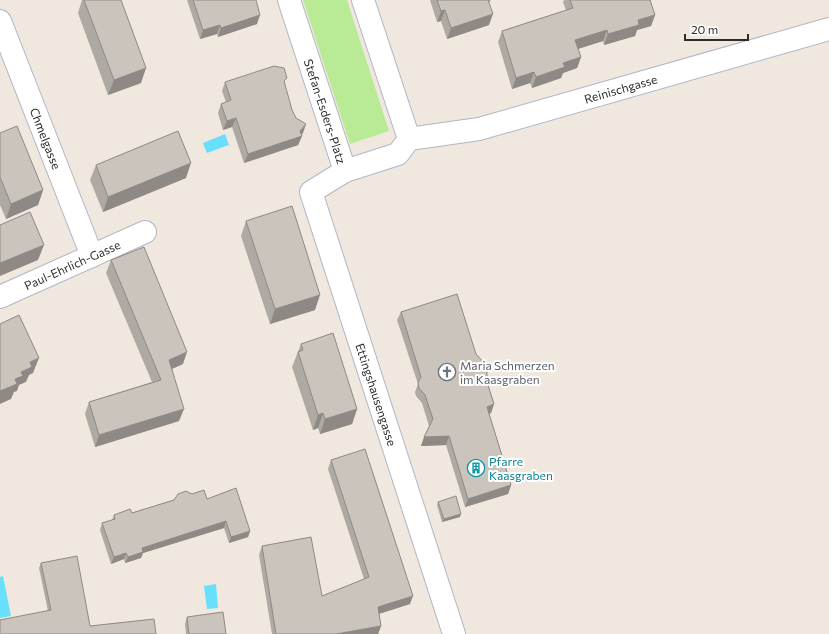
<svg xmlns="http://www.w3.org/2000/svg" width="829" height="634" viewBox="0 0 829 634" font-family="Commissioner,sans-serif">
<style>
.green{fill:#b9eb96}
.water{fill:#68dffb}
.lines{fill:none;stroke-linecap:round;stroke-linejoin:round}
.street-casing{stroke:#b2b6c2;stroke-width:24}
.street{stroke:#fff;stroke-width:22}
.wall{fill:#afa9a3}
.shaded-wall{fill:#8e8984}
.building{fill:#cbc4bd;stroke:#8e8984}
.labels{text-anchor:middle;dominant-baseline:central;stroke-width:4;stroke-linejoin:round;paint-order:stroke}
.street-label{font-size:12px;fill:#2d2d2d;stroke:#fff}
.worship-label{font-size:12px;fill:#5b616d;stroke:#fff;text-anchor:start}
.culture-label{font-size:12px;fill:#0d838f;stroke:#fff;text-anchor:start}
</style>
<rect width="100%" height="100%" fill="#f0e7de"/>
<path class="green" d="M303,0H347L389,131L350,144Z"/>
<path class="water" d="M225,134L229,145L207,153L203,143Z
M3,576L11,616L0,618V577Z
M216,584L218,608L207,609L204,586Z"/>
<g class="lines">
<defs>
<g id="street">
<path id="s1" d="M289,0L345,171"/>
<path d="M363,0L409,139"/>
<path id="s2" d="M0,21L92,256"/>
<path id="s3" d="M409,139L398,154L345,171L311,192L454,634"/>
<path id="s4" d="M409,139L479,129L829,29"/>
<path id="s5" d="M0,297L145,232"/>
</g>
</defs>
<use href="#street" class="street-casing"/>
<use href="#street" class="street"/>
</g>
<path class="wall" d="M82,0H84L141,83L108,95L78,13Z
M187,0H256L257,24L218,37L217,34L200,39Z
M430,0H491L489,3V25L447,39L441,21L437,22Z
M564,0H650L655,15L651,26L637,30L635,36L604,45L603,41L578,49L581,57L577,68L563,73L561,78L532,88L530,83L512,89L498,42L502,31L566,10L563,2Z
M225,82L284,84L292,110L303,133L301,135L302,136L298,145L244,163L232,127L223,130L218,113L221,104L226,102L222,91Z
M0,133L43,190L38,205L6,219L0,205Z
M96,165L186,178L103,212L90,180Z
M246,221L315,310L270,324L241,236Z
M111,260L183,364L172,369L179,421L95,447L85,414L89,402L152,382L106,273Z
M401,312L476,354L487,382L494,404L491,413L489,414L511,485L508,494L465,507L446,445L421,446L429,426L422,403L416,396L415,392L418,384L397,320Z
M301,344L357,409L352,424L320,434L318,428L313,430L292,367Z
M331,460L410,604L379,614L381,626L378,634H272L259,555L262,546L322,596L364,579L328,469Z
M192,494L207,499L250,531L248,537L229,543L224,528L143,553L141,558L125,563L124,559L111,564L100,530L102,523L112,520L114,515L132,513Z
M438,502L460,517L442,522L437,505Z
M41,563L90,626L156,634H0L48,611L39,568Z
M187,617L226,634H186L185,624Z"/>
<path class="shaded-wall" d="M445,10L441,21L437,22L441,11Z
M493,14L489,25L447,39L451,28Z
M260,15L257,24L218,37L221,28Z
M655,15L651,26L637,30L635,36L604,45L608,34L638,20Z
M220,25L217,34L200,39L203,30Z
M607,30L603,41L571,51L575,40Z
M581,57L577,68L563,73L561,78L532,88L536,77L563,63Z
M146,68L141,83L108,95L114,80Z
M534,72L530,83L512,89L516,78Z
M236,118L232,127L223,130L227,121Z
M306,124L303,133L300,137L302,136L298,145L244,163L248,154L300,131Z
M191,163L186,178L103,212L108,197Z
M43,190L38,205L6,219L11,204Z
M44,245L38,260L0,276V263Z
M320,295L315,310L270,324L275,309Z
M187,352L183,364L165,372L169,360Z
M39,358L33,373L29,375L26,382L19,385L17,391L14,392L11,399L0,404V391L15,379L30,362Z
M494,404L491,413L483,416L487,407Z
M184,409L179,421L95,447L99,435Z
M357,409L352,424L320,434L325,419Z
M323,413L318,428L313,430L318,415Z
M449,436L446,445L421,446L424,437Z
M511,485L508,494L465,507L468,499Z
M461,514L460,517L442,522L444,519Z
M226,521L224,528L143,553L141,558L125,563L128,557L142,548Z
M250,531L248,537L229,543L231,537Z
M126,553L124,559L111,564L114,557Z
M413,596L410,604L375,615L378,607Z
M381,626L378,634H336Z"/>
<path class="building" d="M84,0H121L146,68L114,80Z
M193,0H256L260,15L221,28L220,25L203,30Z
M437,0H488L493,14L451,28L445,10L441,11Z
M570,0H650L655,15L638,20L639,25L608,34L607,30L575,40L581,57L563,63L565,67L536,77L534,72L516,78L502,31L573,8Z
M274,66L284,68L287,78L284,81L292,110L296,118L306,124L300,131L302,136L248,154L236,118L227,121L221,104L231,100L225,82Z
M17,126L43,190L11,204L0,177V133Z
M178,131L191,163L108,197L96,165Z
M292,206L320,295L275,309L246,221Z
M30,212L44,245L0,263V225Z
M144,247L187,352L169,360L184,409L99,435L89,402L161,380L111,260Z
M457,294L476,354L487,366V382L494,404L487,407L511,485L468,499L449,436L424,437L433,419L425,395L419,388L418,383L421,377L401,312Z
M19,315L39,358L30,362L32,367L21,372L23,376L15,379L17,384L0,391V324Z
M333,333L357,409L325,419L323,413L318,415L298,352L303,350L301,344Z
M365,449L413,596L378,607L381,626L336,634H276L262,546L311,537L322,596L369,577L331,460Z
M236,488L250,531L231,537L226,521L142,548L143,552L128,557L126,553L114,557L102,523L115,519L114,515L130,509L132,513L174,500L178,494L186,491L192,494L204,490L207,499Z
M456,496L461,514L444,519L438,502Z
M77,556L90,626L154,619L156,634H0V620L51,610L41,563Z
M223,612L226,634H189L187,617Z"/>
<defs>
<symbol id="church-ring" viewBox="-11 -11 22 22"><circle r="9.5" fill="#fff" stroke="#6b7280" stroke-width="1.5"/><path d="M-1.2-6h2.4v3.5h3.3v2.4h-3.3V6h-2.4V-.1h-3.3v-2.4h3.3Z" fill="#6b7280"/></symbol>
<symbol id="building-ring" viewBox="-11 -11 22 22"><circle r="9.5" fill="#fff" stroke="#0f9aa8" stroke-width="1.5"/><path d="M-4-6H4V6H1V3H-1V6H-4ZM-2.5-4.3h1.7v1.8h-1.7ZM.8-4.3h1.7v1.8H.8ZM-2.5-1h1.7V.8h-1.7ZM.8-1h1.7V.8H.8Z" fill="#0f9aa8"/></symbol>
</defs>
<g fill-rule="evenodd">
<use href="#church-ring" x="437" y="362" width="20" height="20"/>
<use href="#building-ring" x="466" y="458" width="20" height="20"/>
</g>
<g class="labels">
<g class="street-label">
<text stroke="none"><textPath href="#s4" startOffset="218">Reinischgasse</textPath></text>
<text stroke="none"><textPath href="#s1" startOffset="117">Stefan-Esders-Platz</textPath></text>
<text stroke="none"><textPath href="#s2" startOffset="126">Chmelgasse</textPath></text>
<text stroke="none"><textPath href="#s5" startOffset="79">Paul-Ehrlich-Gasse</textPath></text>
<text stroke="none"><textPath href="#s3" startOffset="327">Ettingshausengasse</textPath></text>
</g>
<g class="worship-label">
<text x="460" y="365">Maria Schmerzen<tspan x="460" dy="14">im Kaasgraben</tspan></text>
</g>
<g class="culture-label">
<text x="489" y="461">Pfarre<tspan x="489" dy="14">Kaasgraben</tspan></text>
</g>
</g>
<path d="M685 34v6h63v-6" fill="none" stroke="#2d2d2d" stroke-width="2"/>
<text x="691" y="34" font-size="12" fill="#2d2d2d" stroke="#ffffff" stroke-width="3" paint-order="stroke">20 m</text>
</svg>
